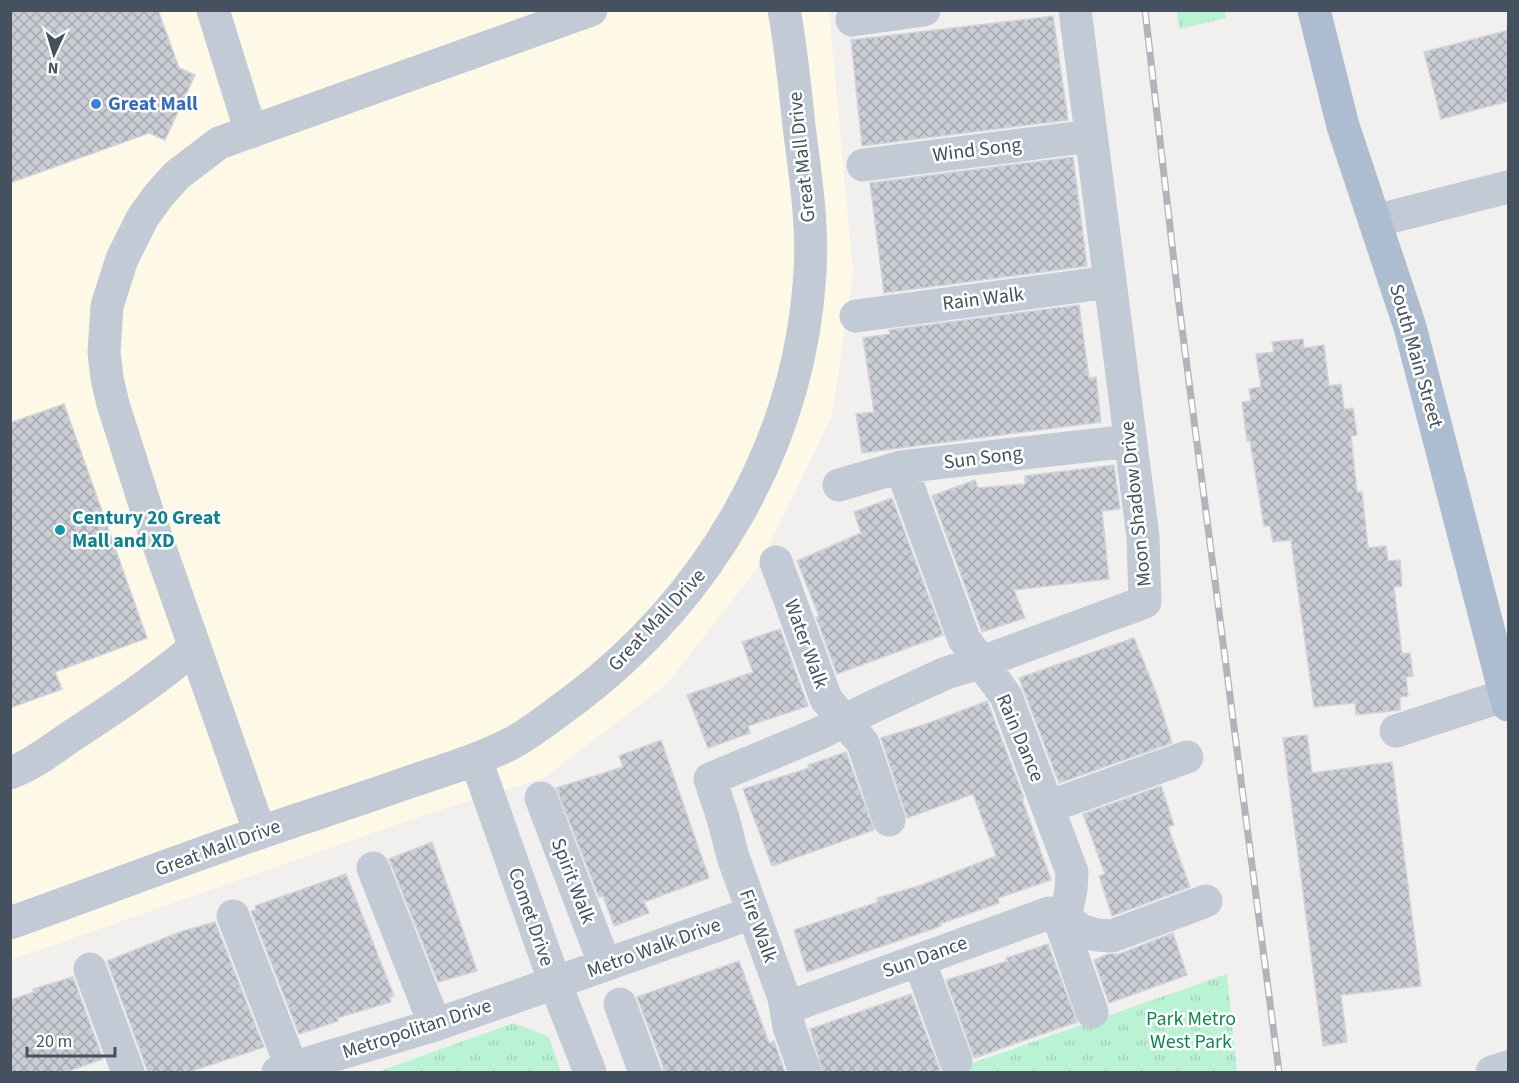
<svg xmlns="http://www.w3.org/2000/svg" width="1519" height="1083" viewBox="0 0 1519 1083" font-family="'Source Sans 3',sans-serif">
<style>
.commercial{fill:#fef8e7}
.grass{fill:url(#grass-tufts)}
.building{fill:url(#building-cross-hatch);stroke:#d2d4db;stroke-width:1.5}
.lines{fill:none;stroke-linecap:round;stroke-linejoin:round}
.minor{stroke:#c1cad5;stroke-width:33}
.major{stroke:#acbcd1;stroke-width:33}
.rail-casing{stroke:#b1b4ba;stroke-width:7}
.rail{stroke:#fff;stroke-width:4.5;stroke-dasharray:14;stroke-linecap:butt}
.shop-dot{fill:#3f7fe0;stroke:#fff;stroke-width:2}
.culture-dot{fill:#0f9aa8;stroke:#fff;stroke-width:2}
.labels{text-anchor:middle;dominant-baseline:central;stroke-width:5;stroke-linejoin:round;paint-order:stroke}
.shop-label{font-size:20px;font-weight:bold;fill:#366cbe;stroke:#fff;text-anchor:start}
.street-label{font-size:20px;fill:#45515f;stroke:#fff}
.culture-label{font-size:20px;font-weight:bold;fill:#0d838f;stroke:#fff;text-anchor:start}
.park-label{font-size:20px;fill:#0e8852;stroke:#fff}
</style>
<defs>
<pattern id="grass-tufts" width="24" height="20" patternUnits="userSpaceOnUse" patternTransform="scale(1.5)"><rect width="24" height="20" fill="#b9f3d3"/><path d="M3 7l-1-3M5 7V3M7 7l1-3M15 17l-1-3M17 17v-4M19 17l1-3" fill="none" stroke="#a0d2b8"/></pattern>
<pattern id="building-cross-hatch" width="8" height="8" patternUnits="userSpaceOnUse" patternTransform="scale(1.5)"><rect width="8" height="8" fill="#cbcdd5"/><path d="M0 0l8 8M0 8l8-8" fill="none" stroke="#a7a9b0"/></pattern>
</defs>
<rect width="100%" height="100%" fill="#f2efef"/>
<path class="commercial" d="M10,11H829L853,274L832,416L759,566L667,684L544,778L430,813L11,960Z"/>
<path class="grass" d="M1177,11H1224L1226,18L1179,29Z
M1227,974L1237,1072H947Z
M514,1023L549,1037L561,1072H377Z"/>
<path class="building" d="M10,10H158L179,68L195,75L165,140L149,133L10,183Z
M1053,16L1068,120L862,146L851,40Z
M1509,30V101L1441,119L1424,52Z
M1073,157L1087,266L884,293L870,183Z
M1079,305L1089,378L1096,377L1101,422L862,453L856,414L874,412L863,338L890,334L889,330Z
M1303,339L1304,348L1324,345L1329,386L1341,384L1344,409L1353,408L1357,435L1351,436L1357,492H1362L1368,548L1386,546L1388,561L1400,560L1402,586L1394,587L1402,654L1410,653L1413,676L1406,677L1408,696L1400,697V710L1356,715L1355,703L1314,707L1291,540L1273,542L1270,526H1264L1250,441H1247L1242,402L1251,401L1249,389L1261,387L1256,354L1274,352L1272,342Z
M64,404L147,638L55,672L62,689L10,708V423Z
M1114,465L1120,509L1102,511L1109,579L1014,590L1025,618L982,632L932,496L975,480L978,488L1025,484V476Z
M892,498L943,635L837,674L816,617L819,616L797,561L861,533L854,512Z
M780,629L808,706L748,726L750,733L708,748L687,695L753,672L742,642Z
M1134,638L1157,695L1172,743L1059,783L1019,678Z
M987,701L1024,798L1022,799L1051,880L998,898L999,903L940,924L941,926L807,972L794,930L878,902L877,898L922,885L996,856L973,794L907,818L881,738L929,723Z
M1307,735L1312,773L1392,762L1421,986L1341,995L1347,1042L1323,1046L1283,738Z
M661,740L709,878L644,902L649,913L614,926L603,896L599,897L556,788L623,767L619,756Z
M846,752L874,830L772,866L743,789L809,768L808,765Z
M1161,786L1174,825L1168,827L1190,887L1112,916L1099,876L1105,874L1083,814Z
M432,842L477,971L438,982L389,859Z
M346,874L394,996L390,997L391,1002L337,1018L338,1021L299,1034L251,911L256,910L255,906Z
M215,922L264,1047L189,1072H148L107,961L180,932Z
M1173,933L1187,975L1109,1003L1094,960L1108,954H1119Z
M1048,944L1077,1022L974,1058L946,980L1008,961L1006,958Z
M739,961L769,1043L774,1041L785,1072H663V1066L637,997Z
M73,977L103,1059L66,1072H10V1000L34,992L33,989Z
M911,994L940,1070L934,1072H823L810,1029Z"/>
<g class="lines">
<path class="minor" d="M213,10L251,132
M852,20L924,10
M863,165L1091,136
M1375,221L1508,187
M856,316L1110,282
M901,467L964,639L1006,696L1072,872L1071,890L1063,929L1092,1012
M839,485L901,467L1130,441
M776,562L826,699L863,743L889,820
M1396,731L1506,695
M476,760L555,983L590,1072
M10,773C32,765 51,750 70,737C113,709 155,681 194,648
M541,798L605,965
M1048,807L1187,757
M260,833L147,511L113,404L107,378L104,352L107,306L122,259L143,217L159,195L177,175L219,143L591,10
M373,868L435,1025
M233,916L292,1068
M10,923C106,889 201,852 297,820C336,807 376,794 415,780C448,769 481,759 512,743C533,732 554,714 574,700C710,597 800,444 810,272C813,226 806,180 800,134C795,93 792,51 784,10
M919,960L956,1061
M90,969L128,1072
M620,1004L645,1072
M786,1008L1049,913L1064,917L1082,931L1097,935L1112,936L1206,901
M278,1072L435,1025L752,913
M805,1072L789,1027L784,998L733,857L723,818L710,779L818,734L872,707L946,673L982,662L1145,602L1143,537L1075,10
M1492,1072L1508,1067"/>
<path class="major" d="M1314,10L1343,126L1410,327L1508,705"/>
<defs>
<path id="rail" d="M1145,10L1179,305L1279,1072"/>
</defs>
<use href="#rail" class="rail-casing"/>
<use href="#rail" class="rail"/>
</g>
<circle class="shop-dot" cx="96" cy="104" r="6"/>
<circle class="culture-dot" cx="60" cy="530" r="6"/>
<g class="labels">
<g class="shop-label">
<text x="108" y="104">Great Mall</text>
</g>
<g class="street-label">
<text transform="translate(977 150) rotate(-7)">Wind Song</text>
<text transform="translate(802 157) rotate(-96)">Great Mall Drive</text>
<text transform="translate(983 299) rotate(-7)">Rain Walk</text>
<text transform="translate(1416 356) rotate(74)">South Main Street</text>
<text transform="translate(983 458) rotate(-7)">Sun Song</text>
<text transform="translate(1136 504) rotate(-96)">Moon Shadow Drive</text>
<text transform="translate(657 620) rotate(-47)">Great Mall Drive</text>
<text transform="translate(806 644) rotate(70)">Water Walk</text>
<text transform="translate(1020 738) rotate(67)">Rain Dance</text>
<text transform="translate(218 848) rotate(-20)">Great Mall Drive</text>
<text transform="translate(573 881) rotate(69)">Spirit Walk</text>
<text transform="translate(531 917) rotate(71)">Comet Drive</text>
<text transform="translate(758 926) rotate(70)">Fire Walk</text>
<text transform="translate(654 948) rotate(-20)">Metro Walk Drive</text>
<text transform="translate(925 957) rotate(-20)">Sun Dance</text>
<text transform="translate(417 1029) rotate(-18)">Metropolitan Drive</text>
</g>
<g class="culture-label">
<text x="72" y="518">Century 20 Great<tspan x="72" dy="23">Mall and XD</tspan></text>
</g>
<g class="park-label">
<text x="1191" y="1019">Park Metro<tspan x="1191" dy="23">West Park</tspan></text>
</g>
</g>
<rect width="1519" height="1083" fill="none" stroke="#45515f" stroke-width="24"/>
<g transform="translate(54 54) rotate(184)" stroke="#ffffff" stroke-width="4.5" paint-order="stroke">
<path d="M0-4.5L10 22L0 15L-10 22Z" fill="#45515f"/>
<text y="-9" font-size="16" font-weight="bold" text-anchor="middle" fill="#45515f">N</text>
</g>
<path d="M27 1047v9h88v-9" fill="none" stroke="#45515f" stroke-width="3"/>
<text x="36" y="1047" font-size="18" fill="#45515f" stroke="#ffffff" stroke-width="4.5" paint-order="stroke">20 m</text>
</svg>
